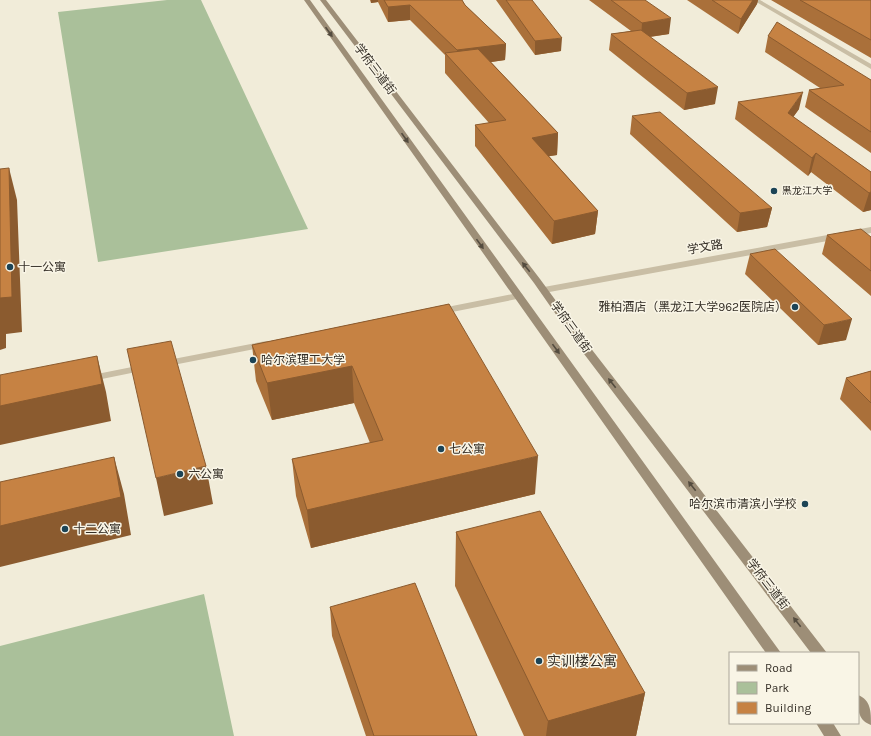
<svg xmlns="http://www.w3.org/2000/svg" width="871" height="736" viewBox="0 0 871 736" font-family="Karla,'Noto Sans SC',sans-serif">
<style>
.green{fill:#aac09a}
.lines{fill:none;stroke-linecap:round;stroke-linejoin:round}
.minor{fill:#c9bea5;fill-rule:evenodd}
.secondary{fill:#9d8e77;fill-rule:evenodd}
.wall{fill:#aa703a}
.shaded-wall{fill:#8b5b2f}
.building{fill:#c68243;stroke:#8b5b2f}
.oneway{fill:#544c3f}
.poi-dot{fill:#1c4456;stroke:#f9f5e6;stroke-width:1.5}
.labels{text-anchor:middle;dominant-baseline:central;stroke-width:3;stroke-linejoin:round;paint-order:stroke}
.far-poi-label{font-size:10px;fill:#352f27;stroke:#f9f5e6;text-anchor:start}
.street-label{font-size:12px;fill:#352f27;stroke:#f9f5e6}
.poi-label{font-size:12px;fill:#352f27;stroke:#f9f5e6;text-anchor:start}
.near-poi-label{font-size:14px;fill:#352f27;stroke:#f9f5e6;text-anchor:start}
</style>
<rect width="100%" height="100%" fill="#f1ecd9"/>
<path class="green" d="M167,0H201L308,229L98,262L58,12Z
M204,594L234,736H0V646Z"/>
<g class="lines">
<path class="minor" d="M753,0H760L871,64V69Z
M871,227V233L544,293L539,290L544,287Z
M518,293L522,294L523,296L522,298L437,315L432,312L437,309Z
M266,341L270,342L271,344L270,346L163,367L158,364L163,361Z
M147,364L151,365L152,367L151,369L87,382L83,381L81,379L83,377L87,376Z"/>
<path class="secondary" d="M304,0H310L781,653H766Z
M320,0H326L540,279L586,342L827,653H811L578,346L534,283Z
M858,695C871,700 871,712 871,725C857,720 858,708 858,695Z
M816,723H833L841,736H824Z"/>
</g>
<path class="wall" d="M370,0H462L465,5L506,44L505,60L491,62L558,133L557,155L549,156L598,211L595,234L552,244L475,146V125L489,123L445,73V55L410,20L388,22L378,2L371,3Z
M496,0H532L561,51L535,55Z
M589,0H645L669,34L650,37L715,104L684,110L609,50L611,34L631,31Z
M687,0H758L757,4L738,34Z
M771,0H871V58Z
M768,36L871,80V153L805,107L809,90L820,88L765,52Z
M738,102L799,109L793,117L871,172V210L863,212L811,172L808,176L735,119Z
M632,116L772,208L767,227L737,232L630,134Z
M827,235L871,237V296L822,254Z
M750,254L846,340L818,345L745,274Z
M449,304L535,494L311,548L296,496L292,459L370,443L354,403L272,420L256,381L252,345Z
M871,371V431L840,399L846,378Z
M456,532L645,693L636,736H524L455,586Z
M330,607L477,736H366L332,636Z"/>
<path class="shaded-wall" d="M371,0H378V2L371,3Z
M753,0H758L757,4L738,34L741,19Z
M410,5V20L388,22V7Z
M671,18L669,34L641,38L642,23Z
M562,38L561,51L535,55V41Z
M506,44L505,60L457,67V50Z
M718,87L715,104L684,110L687,93Z
M803,92L799,109L784,130L788,113Z
M558,133L557,155L531,159L532,138Z
M816,153L811,172L808,176L812,158Z
M9,168L17,200L22,332L6,334V348L0,350V298Z
M871,192V210L863,212L869,193Z
M772,208L767,227L737,232L740,213Z
M598,211L595,234L552,244L554,221Z
M852,319L846,340L818,345L824,325Z
M97,356L106,392L111,421L0,445V406Z
M352,366L354,403L272,420L267,383Z
M538,456L535,494L311,548L307,510Z
M114,457L124,494L131,535L0,567V526Z
M206,466L213,504L164,516L156,478Z
M645,693L636,736H546L548,721Z"/>
<path class="building" d="M384,0H462L465,5L506,44L457,50L410,5L388,7Z
M506,0H532L562,38L535,41Z
M611,0H645L671,18L642,23Z
M712,0H753L741,19Z
M800,0H871V40Z
M777,22L871,80V132L809,90L844,85L768,36Z
M641,30L718,87L687,93L611,34Z
M478,49L558,133L532,138L598,211L554,221L475,125L506,120L445,53Z
M803,92L788,113L871,172V192L869,193L816,153L812,158L738,102Z
M660,112L772,208L740,213L632,116Z
M9,168L12,297L0,298V169Z
M861,229L871,237V271L827,235Z
M775,249L852,319L824,325L750,254Z
M449,304L538,456L307,510L292,459L383,440L352,366L267,383L252,345Z
M171,341L206,466L156,478L127,349Z
M97,356L102,384L0,406V375Z
M871,371V403L846,378Z
M114,457L121,497L0,526V482Z
M540,511L645,693L548,721L456,532Z
M415,583L477,736H374L330,607Z"/>
<defs><path id="oneway-solid" d="M-6-.8H1V-3.2L6.5 0L1 3.2V.8H-6Z"/></defs>
<g class="oneway">
<use href="#oneway-solid" transform="translate(329 32) rotate(55)"/>
<use href="#oneway-solid" transform="translate(405 138) rotate(55)"/>
<use href="#oneway-solid" transform="translate(480 244) rotate(54)"/>
<use href="#oneway-solid" transform="translate(526 267) rotate(-129)"/>
<use href="#oneway-solid" transform="translate(556 349) rotate(54)"/>
<use href="#oneway-solid" transform="translate(612 383) rotate(-128)"/>
<use href="#oneway-solid" transform="translate(692 486) rotate(-128)"/>
<use href="#oneway-solid" transform="translate(797 622) rotate(-128)"/>
</g>
<g class="poi-dot">
<circle cx="774" cy="191" r="4"/>
<circle cx="10" cy="267" r="4"/>
<circle cx="795" cy="307" r="4"/>
<circle cx="253" cy="360" r="4"/>
<circle cx="441" cy="449" r="4"/>
<circle cx="180" cy="474" r="4"/>
<circle cx="805" cy="504" r="4"/>
<circle cx="65" cy="529" r="4"/>
<circle cx="539" cy="661" r="4"/>
</g>
<g class="labels">
<g class="far-poi-label">
<text x="782" y="191">黑龙江大学</text>
</g>
<g class="street-label">
<text transform="translate(375 69) rotate(53)">学府三道街</text>
<text transform="translate(705 247) rotate(-10)">学文路</text>
<text transform="translate(571 327) rotate(54)">学府三道街</text>
<text transform="translate(768 584) rotate(52)">学府三道街</text>
</g>
<g class="poi-label">
<text x="18" y="267">十一公寓</text>
<text x="787" y="307" text-anchor="end">雅柏酒店（黑龙江大学962医院店）</text>
<text x="261" y="360">哈尔滨理工大学</text>
<text x="449" y="449">七公寓</text>
<text x="188" y="474">六公寓</text>
<text x="797" y="504" text-anchor="end">哈尔滨市清滨小学校</text>
<text x="73" y="529">十二公寓</text>
</g>
<g class="near-poi-label">
<text x="547" y="661">实训楼公寓</text>
</g>
</g>
<rect x="729" y="652" width="130" height="72" fill="#f9f5e6" stroke="#aba69a"/>
<rect x="737" y="665" width="20" height="6" fill="#9d8e77" stroke="#aba69a"/>
<text x="765" y="672" font-size="12" fill="#352f27">Road</text>
<rect x="737" y="682" width="20" height="12" fill="#aac09a" stroke="#aba69a"/>
<text x="765" y="692" font-size="12" fill="#352f27">Park</text>
<rect x="737" y="702" width="20" height="12" fill="#c68243" stroke="#aba69a"/>
<text x="765" y="712" font-size="12" fill="#352f27">Building</text>
</svg>
